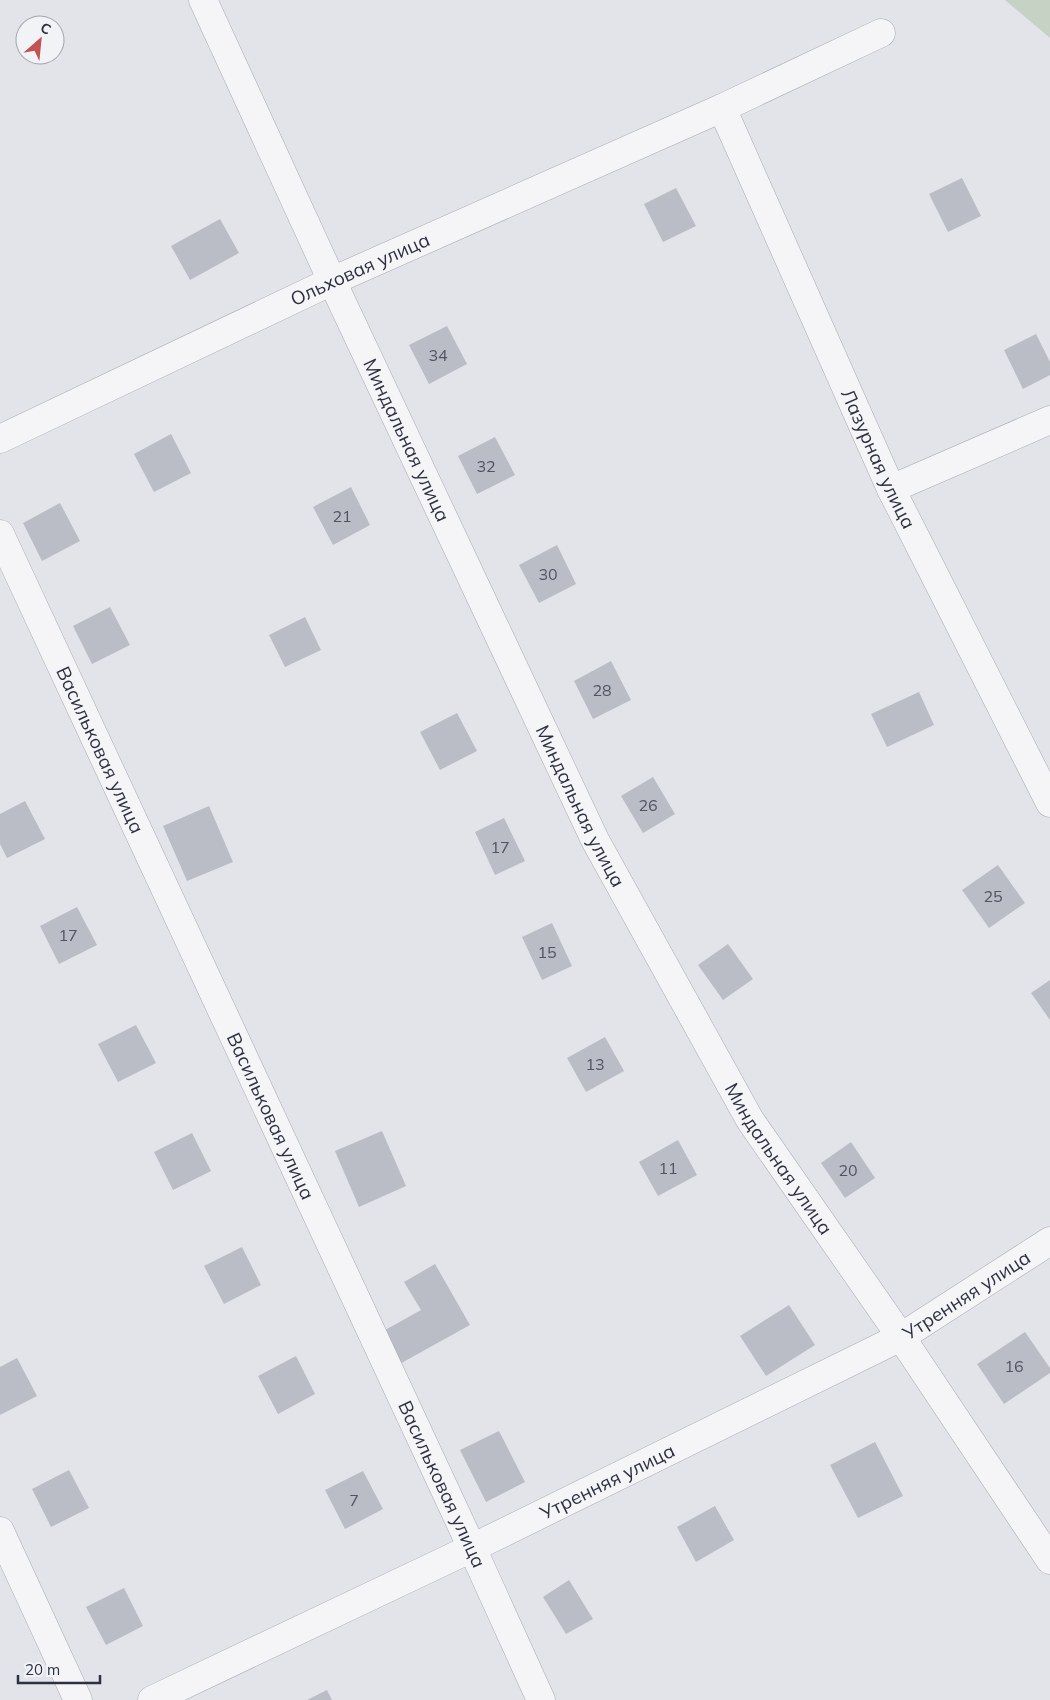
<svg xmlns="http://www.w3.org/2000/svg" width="1050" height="1700" viewBox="0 0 1050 1700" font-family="Mulish,sans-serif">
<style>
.green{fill:#c6d2c4}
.building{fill:#babdc6}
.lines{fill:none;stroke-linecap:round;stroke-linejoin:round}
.minor-casing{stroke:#a8aab3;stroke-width:29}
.minor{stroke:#f5f5f8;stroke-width:28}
.labels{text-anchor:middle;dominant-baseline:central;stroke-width:4.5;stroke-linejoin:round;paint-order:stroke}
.number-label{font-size:16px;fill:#505362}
.street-label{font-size:19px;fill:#2c3040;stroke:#f2f3f7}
</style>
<rect width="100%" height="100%" fill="#e2e4e9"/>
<path class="green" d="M1005,0H1050V38Z"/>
<path class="building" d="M962,178L981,216L948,232L929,194Z
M676,188L696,226L663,242L644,204Z
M220,219L239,253L190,280L171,246Z
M447,326L467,364L429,384L409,345Z
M1036,334L1050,362V375L1023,389L1004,350Z
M171,434L191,473L154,492L134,454Z
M495,437L515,475L477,494L458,456Z
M351,487L370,525L333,545L313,507Z
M60,503L80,541L42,561L23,523Z
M557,545L576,584L539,603L519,565Z
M110,607L130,645L92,664L73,626Z
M305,617L321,650L285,667L269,635Z
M611,661L631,700L593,719L574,681Z
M919,692L934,725L887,747L871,714Z
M457,713L477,751L440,770L420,732Z
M653,777L675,814L643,833L621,796Z
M25,801L45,839L7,858L0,844V814Z
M209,806L233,862L187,881L163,826Z
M504,818L525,861L495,875L475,832Z
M998,865L1025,903L989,928L962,890Z
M77,907L97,945L59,964L40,926Z
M552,923L572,966L542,980L522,937Z
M728,944L753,979L723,1000L698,965Z
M1050,980V1020L1031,993Z
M136,1025L156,1063L118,1082L98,1044Z
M605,1037L624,1071L586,1092L567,1058Z
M382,1131L406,1186L359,1207L335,1151Z
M192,1133L211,1171L173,1190L154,1152Z
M678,1140L697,1175L658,1196L639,1162Z
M851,1142L875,1178L845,1198L821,1163Z
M242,1247L261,1285L224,1304L204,1266Z
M435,1264L470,1325L396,1366L378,1334L421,1310L404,1282Z
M789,1305L815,1345L766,1376L740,1336Z
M1025,1332L1050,1368V1373L1004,1404L977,1364Z
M296,1356L315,1394L278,1414L258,1376Z
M17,1358L37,1396L0,1415V1367Z
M499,1431L525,1482L486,1502L460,1450Z
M875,1442L903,1496L858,1518L830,1465Z
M69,1470L89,1508L51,1527L32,1489Z
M363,1471L383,1509L345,1529L325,1490Z
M715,1506L734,1540L696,1562L677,1527Z
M569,1580L593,1619L566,1634L543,1597Z
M124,1588L143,1626L106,1645L86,1607Z
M327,1690L332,1700H307Z"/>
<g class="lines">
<defs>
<g id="minor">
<path id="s1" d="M203,0L332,281L595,840L750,1120L901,1337L1050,1560"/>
<path id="s2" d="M722,108L891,489L1050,803"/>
<path id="s3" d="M0,439L332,281L722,108L881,33"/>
<path d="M891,489L1050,420"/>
<path id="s4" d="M0,534L472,1548L541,1700"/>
<path d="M0,1531L78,1700"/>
<path id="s5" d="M152,1700L472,1548L901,1337L1050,1241"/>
</g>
</defs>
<use href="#minor" class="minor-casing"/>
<use href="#minor" class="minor"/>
</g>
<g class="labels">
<g class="number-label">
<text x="438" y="355">34</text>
<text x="486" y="466">32</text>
<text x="342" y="516">21</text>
<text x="548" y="574">30</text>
<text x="602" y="690">28</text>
<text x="648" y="805">26</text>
<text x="500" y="847">17</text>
<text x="993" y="896">25</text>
<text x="68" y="935">17</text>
<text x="547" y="952">15</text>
<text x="595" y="1064">13</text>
<text x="668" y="1168">11</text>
<text x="848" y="1170">20</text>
<text x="1014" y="1366">16</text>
<text x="354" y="1500">7</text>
</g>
<g class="street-label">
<text stroke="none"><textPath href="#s3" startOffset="398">Ольховая улица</textPath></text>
<text stroke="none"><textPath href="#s1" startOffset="485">Миндальная улица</textPath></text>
<text stroke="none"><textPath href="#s2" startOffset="384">Лазурная улица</textPath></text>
<text stroke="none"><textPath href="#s4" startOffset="238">Васильковая улица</textPath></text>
<text stroke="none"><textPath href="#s1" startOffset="890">Миндальная улица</textPath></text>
<text stroke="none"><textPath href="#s4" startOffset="642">Васильковая улица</textPath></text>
<text stroke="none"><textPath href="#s1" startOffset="1295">Миндальная улица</textPath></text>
<text stroke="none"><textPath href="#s5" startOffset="910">Утренняя улица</textPath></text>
<text stroke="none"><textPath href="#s5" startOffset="505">Утренняя улица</textPath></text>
<text stroke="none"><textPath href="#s4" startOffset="1048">Васильковая улица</textPath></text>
</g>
</g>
<g transform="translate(40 40) rotate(27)"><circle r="24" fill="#f2f3f7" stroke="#a3a5ae"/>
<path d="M0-4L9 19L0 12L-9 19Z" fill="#c25354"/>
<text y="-8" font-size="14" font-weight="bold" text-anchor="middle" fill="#2c3040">С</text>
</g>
<path d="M18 1675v8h82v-8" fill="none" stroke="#2c3040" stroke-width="2.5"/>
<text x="25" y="1675" font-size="15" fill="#2c3040" stroke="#f2f3f7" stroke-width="4" paint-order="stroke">20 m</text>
</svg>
